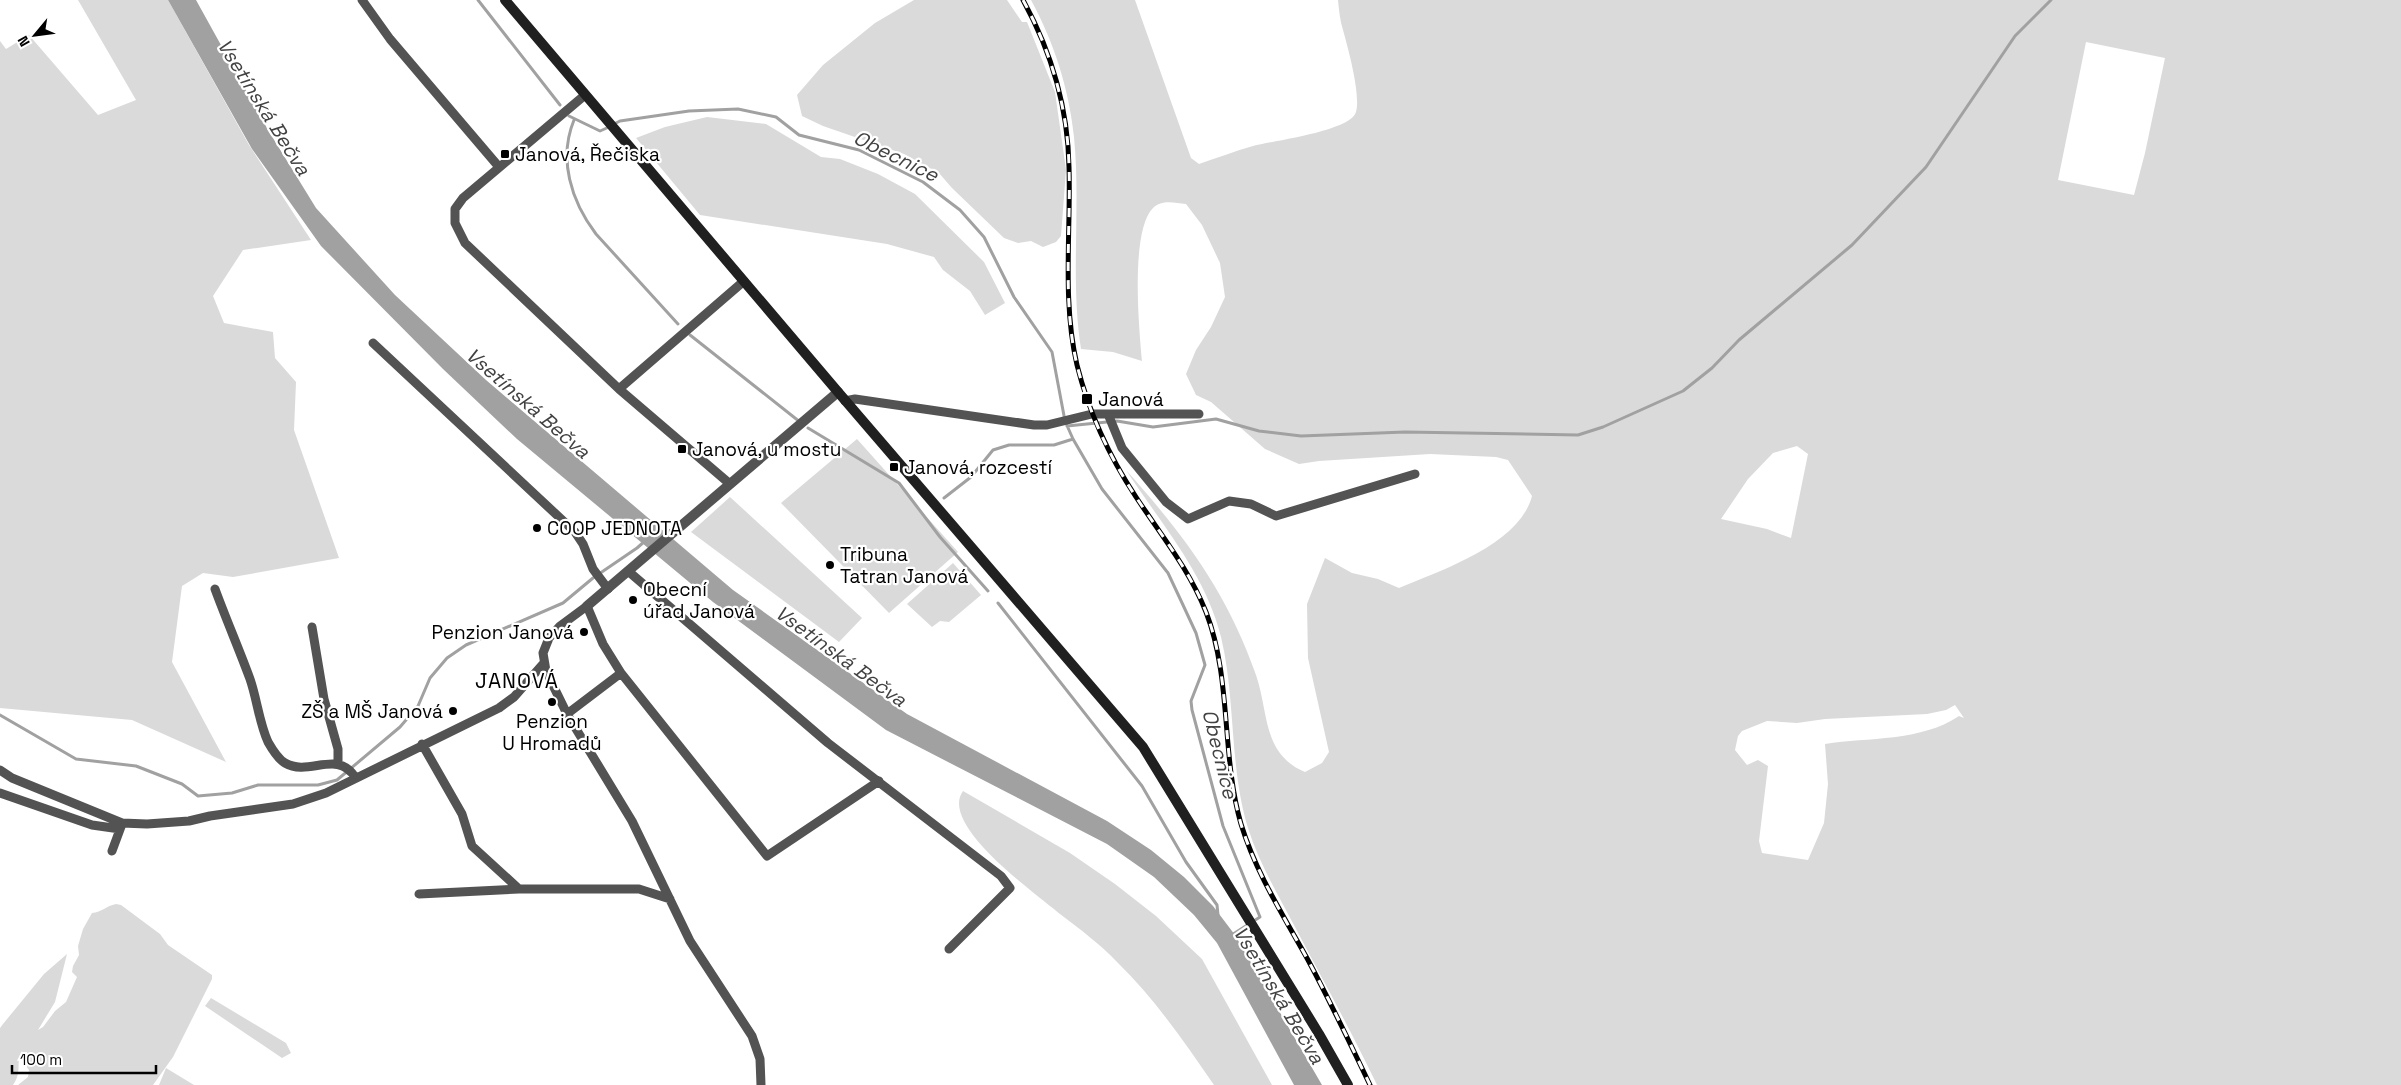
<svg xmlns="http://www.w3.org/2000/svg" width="2401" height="1085" viewBox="0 0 2401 1085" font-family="'Space Grotesk',sans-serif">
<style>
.green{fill:#dadada;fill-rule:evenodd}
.water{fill:#a1a1a1}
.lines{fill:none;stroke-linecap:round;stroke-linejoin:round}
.stream{stroke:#a1a1a1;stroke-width:3}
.minor{stroke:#535353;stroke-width:9}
.tertiary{stroke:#535353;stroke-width:10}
.secondary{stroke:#202020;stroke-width:10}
.rail-casing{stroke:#000;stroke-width:5}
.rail{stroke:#fff;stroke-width:3;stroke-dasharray:9;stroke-linecap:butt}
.poi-dot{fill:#000;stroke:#fff;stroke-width:2}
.labels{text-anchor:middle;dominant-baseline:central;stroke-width:4.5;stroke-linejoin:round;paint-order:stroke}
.poi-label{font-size:19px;fill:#000;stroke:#fff;text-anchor:start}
.water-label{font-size:20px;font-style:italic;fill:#424242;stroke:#fff}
.quarter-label{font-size:21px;letter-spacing:1px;fill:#000;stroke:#fff}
</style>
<rect width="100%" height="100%" fill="#fff"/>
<path class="green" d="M78,0H168L249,145L311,240L243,250L213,296L224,323L273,332L275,358L296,382L294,430L339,558L233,577L203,573L182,586L172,662L226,762L132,720L0,708V41L6,49L29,35L98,115L136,100Z
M914,0H1007L1022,22H1027L1055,92L1066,170L1061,236L1056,242L1043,247L1031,241L1018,243L1004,238L952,188L939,173L904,154L823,126L802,116L797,95L823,65L875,23Z
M1031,0H1135L1191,158L1199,164C1217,158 1235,151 1253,146C1272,141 1351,131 1356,112C1361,95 1348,48 1343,30C1340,21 1339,10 1338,0H2401V1085H1377C1351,1031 1323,980 1295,927C1278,895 1259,863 1248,828C1229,766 1236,699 1221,637C1205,573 1161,524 1126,470C1184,535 1227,592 1256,675C1269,713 1262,754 1305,772L1322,763L1329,752L1308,658L1307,604L1325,558L1352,573L1378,579L1399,588C1441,570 1519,545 1532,496L1508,460L1496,457L1430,454L1319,461L1299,464L1265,449L1211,402L1196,395L1186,374L1196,350L1211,327L1225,297L1220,263L1202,225L1186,204C1175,203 1162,199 1153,208C1130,231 1139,328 1142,361L1113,352L1081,349C1070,279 1081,207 1074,137C1069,89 1054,42 1031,0ZM2086,42L2165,58L2145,153L2134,195L2058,180ZM1797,446L1808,454L1791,538L1767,529L1721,519L1748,479L1773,453ZM1955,705L1964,718L1959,716C1920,742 1869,737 1825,744L1828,784L1824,823L1808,860L1762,853L1759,841L1768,766L1758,760L1747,765L1735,750L1738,736L1742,731L1767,721L1797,723L1825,719L1927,714L1946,710Z
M707,117L766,124L821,157L840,159L878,174L915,194L984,262L1005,303L985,315L970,291L943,270L934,257L887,244L700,215L636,138L665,127Z
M857,439L958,552L889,613L781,503Z
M730,497L862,618L839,642L691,532Z
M953,563L981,595L949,622L940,621L932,627L907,604Z
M963,791L1070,853L1115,884L1156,916L1202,959L1272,1085H1214C1185,1043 1155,999 1118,963C1101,945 1080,929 1060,914C1038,895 938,825 963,791Z
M116,904L121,905L160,934L168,945L212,975V979L173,1057L153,1085H18L28,1077L29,1070L25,1065L22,1051C15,1061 23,1071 13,1085H0V1028L3,1024L44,974L67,954L55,1002L38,1030L43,1027L55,1011L66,1002L77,977L72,972L73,966L79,955L78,946L83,929L92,913C102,912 106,906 116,904Z
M211,998L286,1043L291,1053L282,1058L205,1006Z
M166,1068L194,1085H159Z"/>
<path class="water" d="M168,0H196L268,130L316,208L395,295L486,380L733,590L907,714L1107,821L1151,850L1184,877L1213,906L1235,935L1322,1085H1294L1217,943L1194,915L1154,877L1107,844L886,730L713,602L517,439L443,369L321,246L252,149Z"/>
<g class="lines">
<path class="stream" d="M478,0L560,105
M569,116L600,131L609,127
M574,120C558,159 571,201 596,234L678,324
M614,124L620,121L689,111L738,109L776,117L799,135L859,150L923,182L960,210L984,237L1014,297L1052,352L1065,421L1073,439L1102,489L1168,573L1183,605L1196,633L1205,665L1191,701L1192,710L1223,826L1260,917L1230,936
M690,335L800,422
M1067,426L1117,421L1153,427L1216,419L1259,431L1301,436L1405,432L1578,435L1603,427L1683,391L1712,368L1739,340L1852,245L1926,167L2015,36L2051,0
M808,428L899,483L940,537L988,591
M944,498L971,477L993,450L1009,445H1054L1073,439
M998,603L1142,786L1186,862L1217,905L1218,915
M0,715L76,759L136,766L182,784L198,796L232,793L258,785H318L337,780L400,727L418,706L430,678L447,658L466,645L563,603L593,578L637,548L645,541"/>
<path class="minor" d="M362,0L390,39L499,167
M585,95L463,198L455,209V223L465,243L619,389L730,484
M373,343L575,532L583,544L593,569L608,589
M619,389L744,281
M845,401L855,399L1034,425H1047L1092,414H1199
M1108,414L1122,448L1166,502L1188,519L1229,501L1251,504L1276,516L1415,474
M628,571L828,743L1001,876L1010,888L949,949
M215,589C226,619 239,649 250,679C257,699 259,722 268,742C272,749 278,759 285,763C309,777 337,749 355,777
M312,627L324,699L338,749V763
M567,714L621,673
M422,744L462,814L472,846L519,889H639L670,899
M0,770L12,778L122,823L147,824L189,821L210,816L293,804L326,793L499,708L514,697L544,663
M0,793L92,825L120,829
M112,851L122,824
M419,894L519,889
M761,1085L760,1059L752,1036L690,941L632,821L567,714L546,671L543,653L549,638L560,626L587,606L603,644L621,673L767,856L879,781"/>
<path class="tertiary" d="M587,606L838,392"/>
<path class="secondary" d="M505,0L838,392L1143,747L1319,1034L1348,1085"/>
<defs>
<path id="rail" d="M1023,0C1051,51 1068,109 1069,167C1071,232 1062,301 1077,365C1089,413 1109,456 1136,497C1161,535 1189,569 1206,612C1232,679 1221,755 1241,824C1256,873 1283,915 1308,960C1330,1001 1350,1043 1370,1085"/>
</defs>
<use href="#rail" class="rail-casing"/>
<use href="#rail" class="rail"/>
</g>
<g class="poi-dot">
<rect x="500" y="149" width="10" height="10" rx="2.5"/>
<rect x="1081" y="393" width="12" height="12" rx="2.5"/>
<rect x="677" y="444" width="10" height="10" rx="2.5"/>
<rect x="889" y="462" width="10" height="10" rx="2.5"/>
<circle cx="537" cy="528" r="5"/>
<circle cx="830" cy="565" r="5"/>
<circle cx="633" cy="600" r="5"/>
<circle cx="584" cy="632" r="5"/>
<circle cx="552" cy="702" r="5"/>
<circle cx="453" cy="711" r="5"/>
</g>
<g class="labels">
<g class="poi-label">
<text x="515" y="154">Janová, Řečiska</text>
<text x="1098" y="399">Janová</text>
<text x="692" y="449">Janová, u mostu</text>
<text x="904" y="467">Janová, rozcestí</text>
<text x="547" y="528">COOP JEDNOTA</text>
<text x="840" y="554">Tribuna<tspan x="840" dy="22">Tatran Janová</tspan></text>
<text x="643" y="589">Obecní<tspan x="643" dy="22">úřad Janová</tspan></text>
<text x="574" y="632" text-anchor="end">Penzion Janová</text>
<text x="443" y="711" text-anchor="end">ZŠ a MŠ Janová</text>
<text x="552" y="721" text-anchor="middle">Penzion<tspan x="552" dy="22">U Hromadů</tspan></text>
</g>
<g class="water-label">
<text transform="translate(264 107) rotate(58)">Vsetínská Bečva</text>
<text transform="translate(896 156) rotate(26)">Obecnice</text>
<text transform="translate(528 403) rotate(41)">Vsetínská Bečva</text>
<text transform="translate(841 656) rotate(36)">Vsetínská Bečva</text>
<text transform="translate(1220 754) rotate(76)">Obecnice</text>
<text transform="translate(1279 995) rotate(59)">Vsetínská Bečva</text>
</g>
<g class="quarter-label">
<text x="517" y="680">JANOVÁ</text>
</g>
</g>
<g transform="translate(35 35) rotate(241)" stroke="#ffffff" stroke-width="4" paint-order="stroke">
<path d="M0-4L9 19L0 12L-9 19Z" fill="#000000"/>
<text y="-8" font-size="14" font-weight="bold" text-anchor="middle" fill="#000000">N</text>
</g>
<path d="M12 1065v8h144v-8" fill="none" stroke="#000000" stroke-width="2.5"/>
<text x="20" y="1065" font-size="15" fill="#000000" stroke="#ffffff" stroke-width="4" paint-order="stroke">100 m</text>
</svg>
